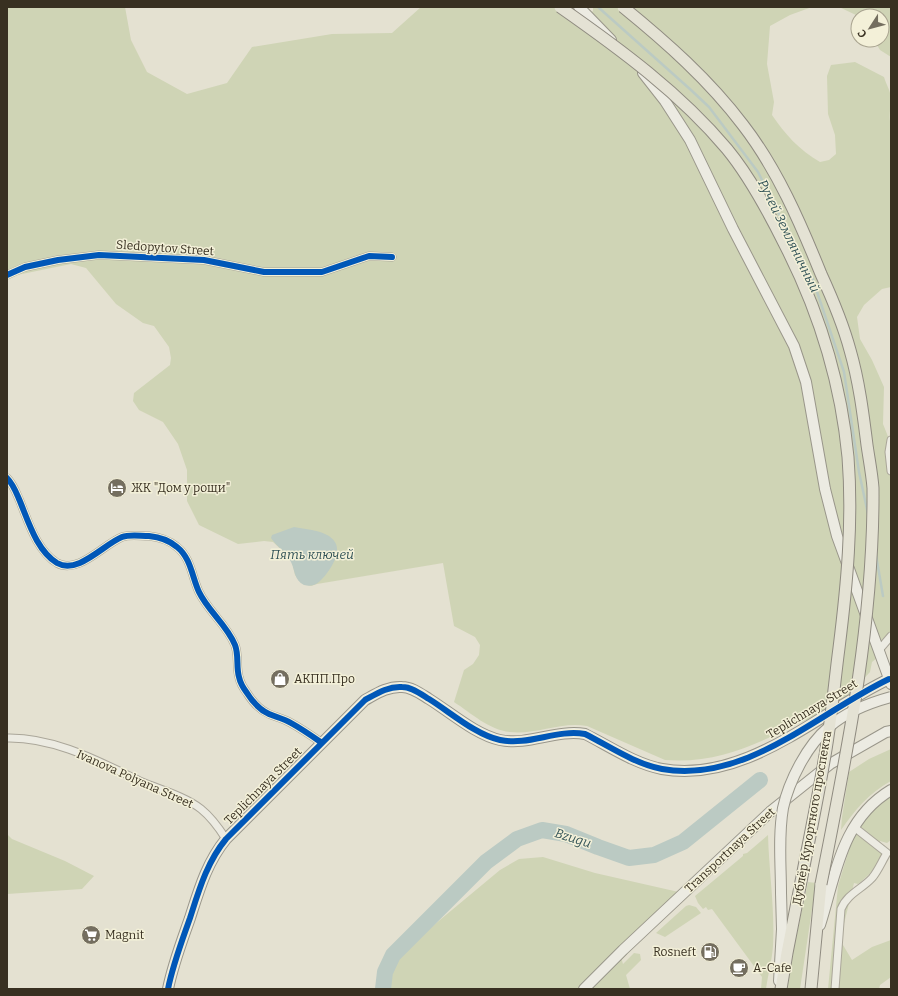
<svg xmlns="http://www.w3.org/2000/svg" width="898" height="996" viewBox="0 0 898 996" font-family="Bitter,serif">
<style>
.green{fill:#cfd4b5}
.water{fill:#bbcac3}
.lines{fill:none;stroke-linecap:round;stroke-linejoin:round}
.stream{stroke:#bbcac3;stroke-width:2.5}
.river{stroke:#bbcac3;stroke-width:16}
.street-casing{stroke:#aaa699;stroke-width:9}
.secondary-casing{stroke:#99968a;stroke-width:12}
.primary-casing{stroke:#8f8b80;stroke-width:13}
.street{stroke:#ecebe2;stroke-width:7}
.secondary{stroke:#ecebe2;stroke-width:10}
.primary{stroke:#e4e2d4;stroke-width:11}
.secondary-bridge-casing{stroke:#99968a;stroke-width:12;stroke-linecap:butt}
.primary-bridge-casing{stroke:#8f8b80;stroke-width:13;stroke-linecap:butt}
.secondary-bridge{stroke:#ecebe2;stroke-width:10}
.primary-bridge{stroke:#e4e2d4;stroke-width:11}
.cycleway-casing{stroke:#f3f0d8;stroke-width:8}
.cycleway{stroke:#0057b8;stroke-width:6}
.labels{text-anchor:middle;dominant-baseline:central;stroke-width:3;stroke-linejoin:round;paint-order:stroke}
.street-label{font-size:12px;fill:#383021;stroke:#f3f0d8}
.poi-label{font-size:12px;fill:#383021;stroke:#f3f0d8;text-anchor:start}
.water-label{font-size:13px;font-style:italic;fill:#325357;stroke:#f3f0d8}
</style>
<rect width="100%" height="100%" fill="#e4e1d1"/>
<path class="green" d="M7,7H125L131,40L147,72L187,94L227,83L252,47L332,34L392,33L421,7H578L587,16L593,11V7H812L790,15L770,26L767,64L774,102L772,115C785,134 799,150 820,162L829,160L836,154L835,135L828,114L827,76L831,65L855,62L884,77C886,84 891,92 891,99C891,109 888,116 891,125V287L882,289L864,305L857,317L860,339L872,360L884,387L883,424L891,444V641L887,644L882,654L872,662L870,672L843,701L811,722L806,720C758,743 720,764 665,760L587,726C561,721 536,735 510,732C489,730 471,713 454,702L464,670L473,664L479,655L480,645L475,637L454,626L443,563L317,584L311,586L303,584L300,581L295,575L292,562L287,555L273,542L264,541L238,544L199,525L187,501V470L178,444L163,422L139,410L133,401L134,393L170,365L171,358L169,347L154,326L143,323L116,304L86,268L71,264L17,275L7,280Z
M839,7H891V57L880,50L874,40H882V16H858V17L856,15Z
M891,749V781C870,792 854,811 841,830L842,817L849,772L869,759Z
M891,796V840L887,843L880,841C880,846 882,850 882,854C881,864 865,879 858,884L854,883L840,940L852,960L872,947L891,940V977L880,985L879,989H828L838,886L848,853L854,836L858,833L868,813Z
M7,834L12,839L65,861L94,876L82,889L7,894Z
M768,835C769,872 775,909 773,946C772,960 768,975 766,989H761L762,977L712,909L708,910L706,907L703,909L698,903L695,896L743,856V854L747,853Z
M543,857L595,873L683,893L620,954L623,964L634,953L640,954L641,960L626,975L630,989H388L387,964L500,870L519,859Z
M808,882L816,883L800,989H785Z
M689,905L696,907L701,913L665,937L656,933L686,906Z"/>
<path class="water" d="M294,527C305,529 319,530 329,536C333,539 337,543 337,549C339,558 324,580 316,584C312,586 309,586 304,585C294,580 295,570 291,562C287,552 277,547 271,538L272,535Z"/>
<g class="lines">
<path class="stream" d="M598,7L691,90L709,107L758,172L794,244L812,277L844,372L859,472L868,514
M876,555L883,596"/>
<path class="river" d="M383,989L385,972L393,955L486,862L517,839L542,830L566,834L598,847L629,858L654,855L683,842L760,780"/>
<defs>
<path id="street" d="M7,275L25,267L58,260L99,255L204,260L264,272H322L369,256L392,257
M891,440L889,452L891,471
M7,478C13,484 16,492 19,499C28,520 36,550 57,563C78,575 104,544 122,537C130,534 140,536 149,536C159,537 169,540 177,547C191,558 192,577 199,592C208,611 227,625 235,645C239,655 236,667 239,677C240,682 244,689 247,693C252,701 260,710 269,714C276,717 284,719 291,723C302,729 312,736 322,743
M879,650L891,636
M7,738C55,737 100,762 142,782C161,790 184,796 201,809C211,817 219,828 226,839
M835,989L841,909C847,894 862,889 872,878C878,871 882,861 887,853L854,827"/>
<path id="secondary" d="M579,7L611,40
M643,73L665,101L690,140L733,229L794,346L806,382L825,489L837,536L891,684
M820,925C836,875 841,820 891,790
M779,981L782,929L781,893
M168,989C173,964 182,941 190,918C199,890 207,862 226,839L365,700C376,694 388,686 402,687C412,687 421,694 429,699C450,712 476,735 500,740C529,746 556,729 585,734C609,746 635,764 662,769C746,784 819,712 889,679
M584,989L623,950L770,812L830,764L886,732L891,731"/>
<path id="primary" d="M781,989L787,953L807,851
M811,989L821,884"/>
</defs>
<use href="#street" class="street-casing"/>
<use href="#secondary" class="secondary-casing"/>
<use href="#primary" class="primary-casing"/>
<use href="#street" class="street"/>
<use href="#secondary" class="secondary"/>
<use href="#primary" class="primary"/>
<defs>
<path id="secondary-bridge" d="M781,893C781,865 778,836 783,808C789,781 807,745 829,727C846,712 869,703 891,697"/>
<path id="primary-bridge" d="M560,7C620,49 680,93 727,149C750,177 768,211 784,243C818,309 841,383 848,457C853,521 847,584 839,648C834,686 831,724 824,761C819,791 813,821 807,851
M623,7C666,42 709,80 743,125C777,169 800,222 821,274C832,298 843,324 850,350C859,381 863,413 867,445C869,459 872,474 873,488C874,622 847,753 821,884"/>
</defs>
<use href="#secondary-bridge" class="secondary-bridge-casing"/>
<use href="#primary-bridge" class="primary-bridge-casing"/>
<use href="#secondary-bridge" class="secondary-bridge"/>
<use href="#primary-bridge" class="primary-bridge"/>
<defs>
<path id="cycleway" d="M7,275L25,267L58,260L99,255L204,260L264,272H322L369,256L392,257
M7,478C13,484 16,492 19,499C28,520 36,550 57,563C78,575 104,544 122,537C130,534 140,536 149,536C159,537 169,540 177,547C191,558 192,577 199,592C208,611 227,625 235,645C239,655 236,667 239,677C240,682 244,689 247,693C252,701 260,710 269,714C276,717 284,719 291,723C302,729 312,736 322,743
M168,989C173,964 182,941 190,918C199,890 207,862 226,839L365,700C376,694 388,686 402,687C412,687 421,694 429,699C450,712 476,735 500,740C529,746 556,729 585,734C609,746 635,764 662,769C746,784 819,712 889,679"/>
</defs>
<use href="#cycleway" class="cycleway-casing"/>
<use href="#cycleway" class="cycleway"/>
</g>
<defs>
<symbol id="hotel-disc" viewBox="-11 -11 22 22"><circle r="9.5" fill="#746e5f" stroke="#f3f0d8"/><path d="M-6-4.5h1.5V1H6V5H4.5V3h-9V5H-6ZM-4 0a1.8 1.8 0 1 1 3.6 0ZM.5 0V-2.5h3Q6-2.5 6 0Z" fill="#fff"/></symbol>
<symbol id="shop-disc" viewBox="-11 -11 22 22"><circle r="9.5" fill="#746e5f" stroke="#f3f0d8"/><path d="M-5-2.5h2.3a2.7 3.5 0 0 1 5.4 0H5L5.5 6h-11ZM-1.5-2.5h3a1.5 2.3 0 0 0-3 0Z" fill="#fff"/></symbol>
<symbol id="supermarket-disc" viewBox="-11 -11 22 22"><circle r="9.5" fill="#746e5f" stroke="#f3f0d8"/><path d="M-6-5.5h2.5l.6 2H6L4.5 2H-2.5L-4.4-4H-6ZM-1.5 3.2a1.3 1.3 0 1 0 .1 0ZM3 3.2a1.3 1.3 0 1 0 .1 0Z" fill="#fff"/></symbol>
<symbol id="fuel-disc" viewBox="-11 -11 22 22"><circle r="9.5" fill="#746e5f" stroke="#f3f0d8"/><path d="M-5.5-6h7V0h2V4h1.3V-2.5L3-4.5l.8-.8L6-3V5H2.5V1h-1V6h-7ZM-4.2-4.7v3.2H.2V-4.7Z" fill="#fff"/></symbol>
<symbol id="cafe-disc" viewBox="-11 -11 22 22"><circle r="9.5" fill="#746e5f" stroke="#f3f0d8"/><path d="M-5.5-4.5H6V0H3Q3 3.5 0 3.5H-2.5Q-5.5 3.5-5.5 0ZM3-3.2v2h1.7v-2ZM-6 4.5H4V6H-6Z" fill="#fff"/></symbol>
</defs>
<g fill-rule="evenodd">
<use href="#hotel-disc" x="106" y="477" width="22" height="22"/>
<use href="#shop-disc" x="269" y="668" width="22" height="22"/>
<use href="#supermarket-disc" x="80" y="924" width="22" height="22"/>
<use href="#fuel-disc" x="699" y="941" width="22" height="22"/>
<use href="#cafe-disc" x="728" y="957" width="22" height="22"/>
</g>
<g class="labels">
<g class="street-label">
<text transform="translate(165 248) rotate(4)">Sledopytov Street</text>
<text transform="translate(812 709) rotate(-31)">Teplichnaya Street</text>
<text transform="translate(135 779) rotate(24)">Ivanova Polyana Street</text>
<text transform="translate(263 786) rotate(-45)">Teplichnaya Street</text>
<text transform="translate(812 818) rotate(-80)">Дублёр Курортного проспекта</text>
<text transform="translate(730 850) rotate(-43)">Transportnaya Street</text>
</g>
<g class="poi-label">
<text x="131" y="488">ЖК "Дом у рощи"</text>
<text x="294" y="679">АКПП.Про</text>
<text x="105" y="935">Magnit</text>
<text x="696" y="952" text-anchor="end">Rosneft</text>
<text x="753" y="968">A-Cafe</text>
</g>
<g class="water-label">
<text transform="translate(789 236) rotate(64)">Ручей Земляничный</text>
<text x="312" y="554">Пять ключей</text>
<text transform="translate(573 838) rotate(17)">Bzugu</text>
</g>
</g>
<rect width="898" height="996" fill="none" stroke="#383021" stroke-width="16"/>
<g transform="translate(870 28) rotate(234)"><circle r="19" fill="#f3f0d8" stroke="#a8a38f"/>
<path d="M0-3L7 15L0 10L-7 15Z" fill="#746e5f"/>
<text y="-6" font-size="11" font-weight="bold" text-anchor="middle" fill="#383021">С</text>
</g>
</svg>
